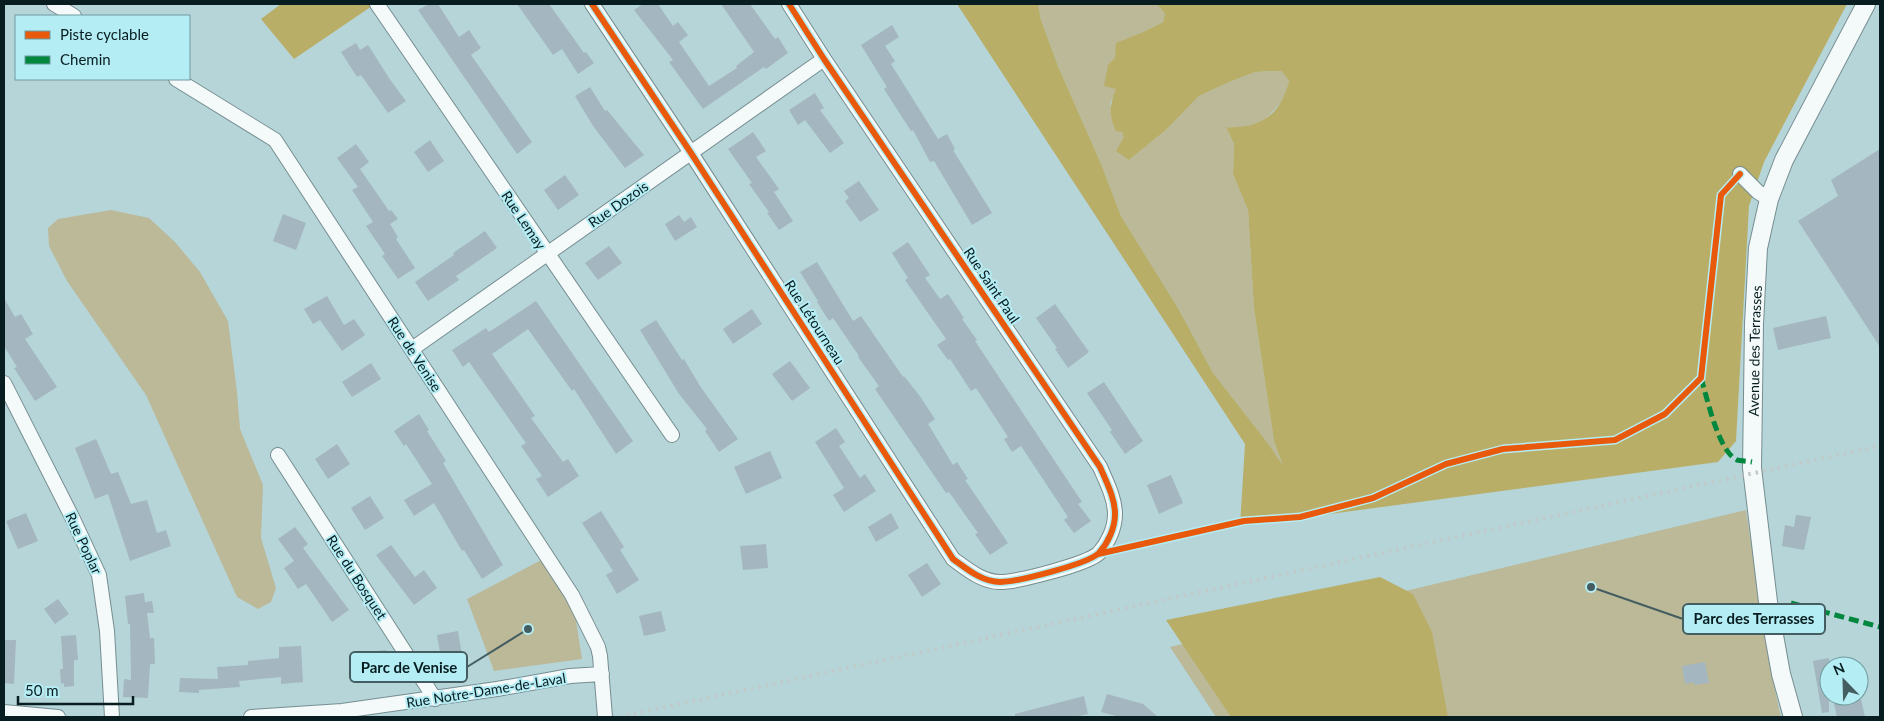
<svg xmlns="http://www.w3.org/2000/svg" width="1884" height="721" viewBox="0 0 1884 721" font-family="Lato,sans-serif">
<style>
.green{fill:#bbb998}
.forest{fill:#b9ae67}
.building{fill:#a4b6bf}
.lines{fill:none;stroke-linecap:round;stroke-linejoin:round}
.minor-casing{stroke:#768e91;stroke-width:16}
.tertiary-casing{stroke:#768e91;stroke-width:20}
.minor{stroke:#f4f9f9;stroke-width:14}
.tertiary{stroke:#f4f9f9;stroke-width:18}
.rail{stroke:#c1cacb;stroke-width:4;stroke-dasharray:2.5 5;stroke-linecap:butt}
.quiet{stroke:#00873e;stroke-width:5;stroke-dasharray:10 5;stroke-linecap:butt}
.cycleway-casing{stroke:#b5edf4;stroke-width:9}
.cycleway{stroke:#e8590c;stroke-width:6}
.labels{text-anchor:middle;dominant-baseline:central;stroke-width:4;stroke-linejoin:round;paint-order:stroke}
.street-label{font-size:14px;fill:#071d20;stroke:#b5edf4}
.leader{fill:none;stroke:#445d61;stroke-width:2}
.callout-dot{fill:#445d61;stroke:#b5edf4;stroke-width:2}
.callout{fill:#b5edf4;stroke:#445d61;stroke-width:2}
.callout-label{font-size:15px;text-anchor:middle;font-weight:bold;fill:#071d20}
</style>
<rect width="100%" height="100%" fill="#b6d5d9"/>
<path class="green" d="M1038,4H1157L1165,14L1163,22L1141,33L1110,104L1124,137L1129,160L1166,130L1199,96L1227,83L1255,72L1283,71L1289,81L1285,98L1263,122L1238,128L1226,127L1234,144L1233,174L1248,210L1254,309L1274,441L1284,469L1267,442L1213,373L1178,308L1121,216L1102,166L1058,66L1041,20Z
M111,210L149,218L175,242L200,272L228,321L237,392L240,429L263,485L261,538L276,588L271,602L258,609L237,597L146,395L67,281L49,246L48,228L58,219Z
M1746,510L1770,668L1781,717H1216L1170,647Z
M547,557L572,595L582,659L494,671L467,599Z"/>
<path class="forest" d="M281,4H375L294,59L261,19Z
M957,4H1038L1041,20L1058,66L1102,166L1121,216L1178,308L1213,373L1267,442L1283,466L1274,441L1254,309L1248,210L1233,174L1234,144L1226,127C1261,129 1281,114 1289,81L1282,71L1255,72L1227,83L1199,96L1166,130L1129,160L1116,151L1124,137L1122,132L1116,131C1109,116 1109,105 1116,89L1104,86L1108,65L1115,58L1116,43L1141,33L1163,22L1165,14L1157,4H1847L1764,162L1749,206L1736,441L1718,462L1240,526L1245,444Z
M1380,577L1413,594L1432,632L1448,717H1231L1166,620Z"/>
<path class="building" d="M429,4H438L459,37L469,30L481,48L471,55L532,142L517,154L418,10Z
M517,4H549L584,53L586,52L594,63L578,74L562,49L553,55Z
M643,4H658L673,26L678,22L688,35L679,42L709,86L737,68L736,66L754,52L721,4H750L775,39L778,37L788,53L766,69L764,67L703,109L669,62L673,60L634,10Z
M892,25L899,37L885,46L895,61L891,64L938,139L947,134L955,149L953,150L992,213L972,225L934,161L930,162L913,130L911,131L884,89L887,87L861,45Z
M356,43L360,50L368,45L391,81L406,101L388,113L361,75L357,77L341,52Z
M590,87L605,111L607,110L644,155L625,168L593,126L575,96Z
M815,93L824,108L820,110L844,143L830,153L805,120L798,125L789,110Z
M753,132L766,151L756,157L779,189L774,192L793,221L779,230L767,213L769,212L749,184L752,183L728,149Z
M430,140L444,161L428,172L414,152Z
M356,144L369,162L360,169L389,211L391,210L398,219L390,224L398,237L396,239L415,268L398,279L382,256L385,254L366,226L373,222L352,190L358,187L337,158Z
M1880,149V347L1798,221L1838,196L1831,180Z
M565,175L579,195L558,210L544,190Z
M859,181L879,210L860,222L845,201L849,198L844,191Z
M283,214L306,223L296,250L273,241Z
M679,215L684,222L691,217L697,227L675,241L665,224Z
M485,231L497,248L456,276L459,280L428,301L415,282L454,255L453,253Z
M908,242L930,275L925,278L940,299L948,294L964,318L962,319L977,340L975,341L1082,502L1078,504L1091,521L1074,533L1064,520L1068,517L1021,446L1012,452L1004,439L1008,437L976,388L971,391L950,359L948,360L937,345L946,339L905,280L908,278L892,253Z
M609,246L622,263L598,280L585,263Z
M817,262L853,321L861,316L903,377L904,376L919,395L935,419L928,424L953,465L957,462L968,479L965,480L1008,543L990,555L975,534L978,533L949,492L946,493L875,389L879,386L858,357L859,356L833,318L829,321L817,302L818,301L800,272Z
M327,296L344,325L354,319L365,335L342,351L320,320L313,324L304,309Z
M4,298L15,317L21,314L33,334L25,339L57,387L35,401L14,368L17,367L4,346Z
M536,301L633,441L616,454L574,389L572,391L528,329L492,354L535,416L531,418L563,462L568,459L579,476L548,497L536,479L542,476L521,446L526,443L469,362L463,367L452,350L486,328L489,332Z
M1055,304L1089,352L1068,368L1055,349L1057,348L1036,318Z
M752,309L762,324L733,344L723,329Z
M1826,316L1831,338L1778,350L1773,328Z
M656,320L682,360L684,359L700,386L738,439L719,452L705,431L707,429L679,394L640,330Z
M790,361L810,388L792,401L772,374Z
M371,363L381,379L352,397L342,382Z
M1104,382L1143,441L1125,454L1110,432L1112,430L1087,393Z
M419,414L429,430L427,431L446,461L443,463L503,565L482,579L464,550L462,551L434,503L414,516L404,500L432,484L406,444L404,446L394,431Z
M836,428L845,442L839,446L860,478L865,474L876,491L844,512L833,495L844,488L815,442Z
M96,439L111,474L118,472L131,504L147,500L157,533L166,530L171,546L130,561L108,494L95,499L75,448Z
M337,444L350,464L328,479L315,459Z
M770,451L782,478L746,494L734,467Z
M1171,475L1183,503L1159,514L1147,485Z
M370,496L384,518L365,530L351,508Z
M601,511L624,547L620,550L639,580L617,594L606,575L613,571L582,523Z
M26,513L38,541L18,549L6,521Z
M891,513L899,528L876,542L868,527Z
M1796,515L1811,517L1804,550L1782,546L1785,525L1794,527Z
M295,527L308,544L303,548L349,610L332,622L306,584L298,589L284,568L294,561L278,539Z
M766,544L768,568L743,570L740,546Z
M391,545L415,577L424,570L437,588L414,605L376,555Z
M927,563L941,584L922,597L908,575Z
M144,593L145,602L152,601L154,613H147L150,638H154L155,664H150L148,698L123,697L124,679L131,680L130,624H128L125,596Z
M58,599L69,614L55,624L44,609Z
M661,611L666,631L644,636L639,616Z
M458,631L463,661L442,664L437,635Z
M76,635L78,660H74V686L64,687V683L61,684L60,669H63L61,636Z
M4,640H16L14,684L4,683Z
M301,646L303,682L281,684V677L239,681L240,687L199,690V693L179,692L180,678L218,679L217,667L248,665V661L279,658V647Z
M386,650L390,677L370,680L366,652Z
M1829,658V712L1822,713L1813,661Z
M1705,662L1709,683L1694,685V682L1685,684L1682,666Z
M1107,694L1143,704L1158,717H1120L1101,712Z
M1084,696L1088,714L1074,717H1015V714Z
M1861,699L1865,717H1837L1834,704Z"/>
<g class="lines">
<defs>
<path id="minor" d="M54,4L74,16
M377,4L672,435
M592,4L691,153L953,559C967,569 982,582 1000,582C1017,582 1088,564 1099,553C1108,543 1115,528 1115,514C1115,498 1106,481 1100,467L824,59L789,4
M176,79L275,140L572,595L598,647L600,656L605,717
M1740,174L1758,192L1769,199
M412,349L824,59
M4,383L73,519L99,575L107,631L112,717
M278,455L435,699
M4,712L58,717
M251,717L342,711L497,689L570,676L602,674"/>
<g id="tertiary">
<path id="s1" d="M1793,717L1781,674L1768,602L1752,468L1754,324L1758,248L1769,199L1784,160L1866,4"/>
</g>
</defs>
<use href="#minor" class="minor-casing"/>
<use href="#tertiary" class="tertiary-casing"/>
<use href="#minor" class="minor"/>
<use href="#tertiary" class="tertiary"/>
<path class="rail" d="M619,717L1880,446"/>
<path class="quiet" d="M1701,378C1707,397 1718,451 1737,460C1741,461 1747,461 1752,462
M1791,603L1880,627"/>
<defs>
<path id="cycleway" d="M592,4L691,153L953,559C967,569 982,582 1000,582C1017,582 1088,564 1099,553C1108,543 1115,528 1115,514C1115,498 1106,481 1100,467L824,59L789,4
M1098,554L1244,521L1300,517L1373,498L1446,464L1503,449L1615,440L1665,414L1701,378L1721,195L1740,174"/>
</defs>
<use href="#cycleway" class="cycleway-casing"/>
<use href="#cycleway" class="cycleway"/>
</g>
<g class="labels">
<g class="street-label">
<text transform="translate(618 204) rotate(-35)">Rue Dozois</text>
<text transform="translate(524 220) rotate(56)">Rue Lemay</text>
<text transform="translate(992 285) rotate(56)">Rue Saint Paul</text>
<text transform="translate(815 322) rotate(57)">Rue Létourneau</text>
<text stroke="none"><textPath href="#s1" startOffset="370">Avenue des Terrasses</textPath></text>
<text transform="translate(415 354) rotate(57)">Rue de Venise</text>
<text transform="translate(84 543) rotate(65)">Rue Poplar</text>
<text transform="translate(357 577) rotate(57)">Rue du Bosquet</text>
<text transform="translate(486 690) rotate(-9)">Rue Notre-Dame-de-Laval</text>
</g>
</g>
<path class="leader" d="M1591 587L1683 619M528 629L467 667"/>
<g class="callout-dot">
<circle cx="1591" cy="587" r="5"/>
<circle cx="528" cy="629" r="5"/>
</g>
<g class="callout">
<rect x="1683" y="604" width="142" height="30" rx="5"/>
<rect x="350" y="652" width="117" height="30" rx="5"/>
</g>
<g class="callout-label">
<text x="1754" y="624">Parc des Terrasses</text>
<text x="409" y="673">Parc de Venise</text>
</g>
<rect width="1884" height="721" fill="none" stroke="#071d20" stroke-width="10"/>
<rect x="15" y="15" width="175" height="65" fill="#b5edf4" stroke="#6f9a9f"/>
<rect x="25" y="31" width="25" height="8" fill="#e8590c" stroke="#6f9a9f"/>
<text x="60" y="40" font-size="15" fill="#071d20">Piste cyclable</text>
<rect x="25" y="56" width="25" height="8" fill="#00873e" stroke="#6f9a9f"/>
<text x="60" y="65" font-size="15" fill="#071d20">Chemin</text>
<g transform="translate(1844 681) rotate(337)"><circle r="24" fill="#b5edf4" stroke="#6f9a9f"/>
<path d="M0-4L9 19L0 12L-9 19Z" fill="#445d61"/>
<text y="-8" font-size="14" font-weight="bold" text-anchor="middle" fill="#071d20">N</text>
</g>
<path d="M18 696v8h115v-8" fill="none" stroke="#071d20" stroke-width="2.5"/>
<text x="25" y="696" font-size="15" fill="#071d20" stroke="#b5edf4" stroke-width="4" paint-order="stroke">50 m</text>
</svg>
